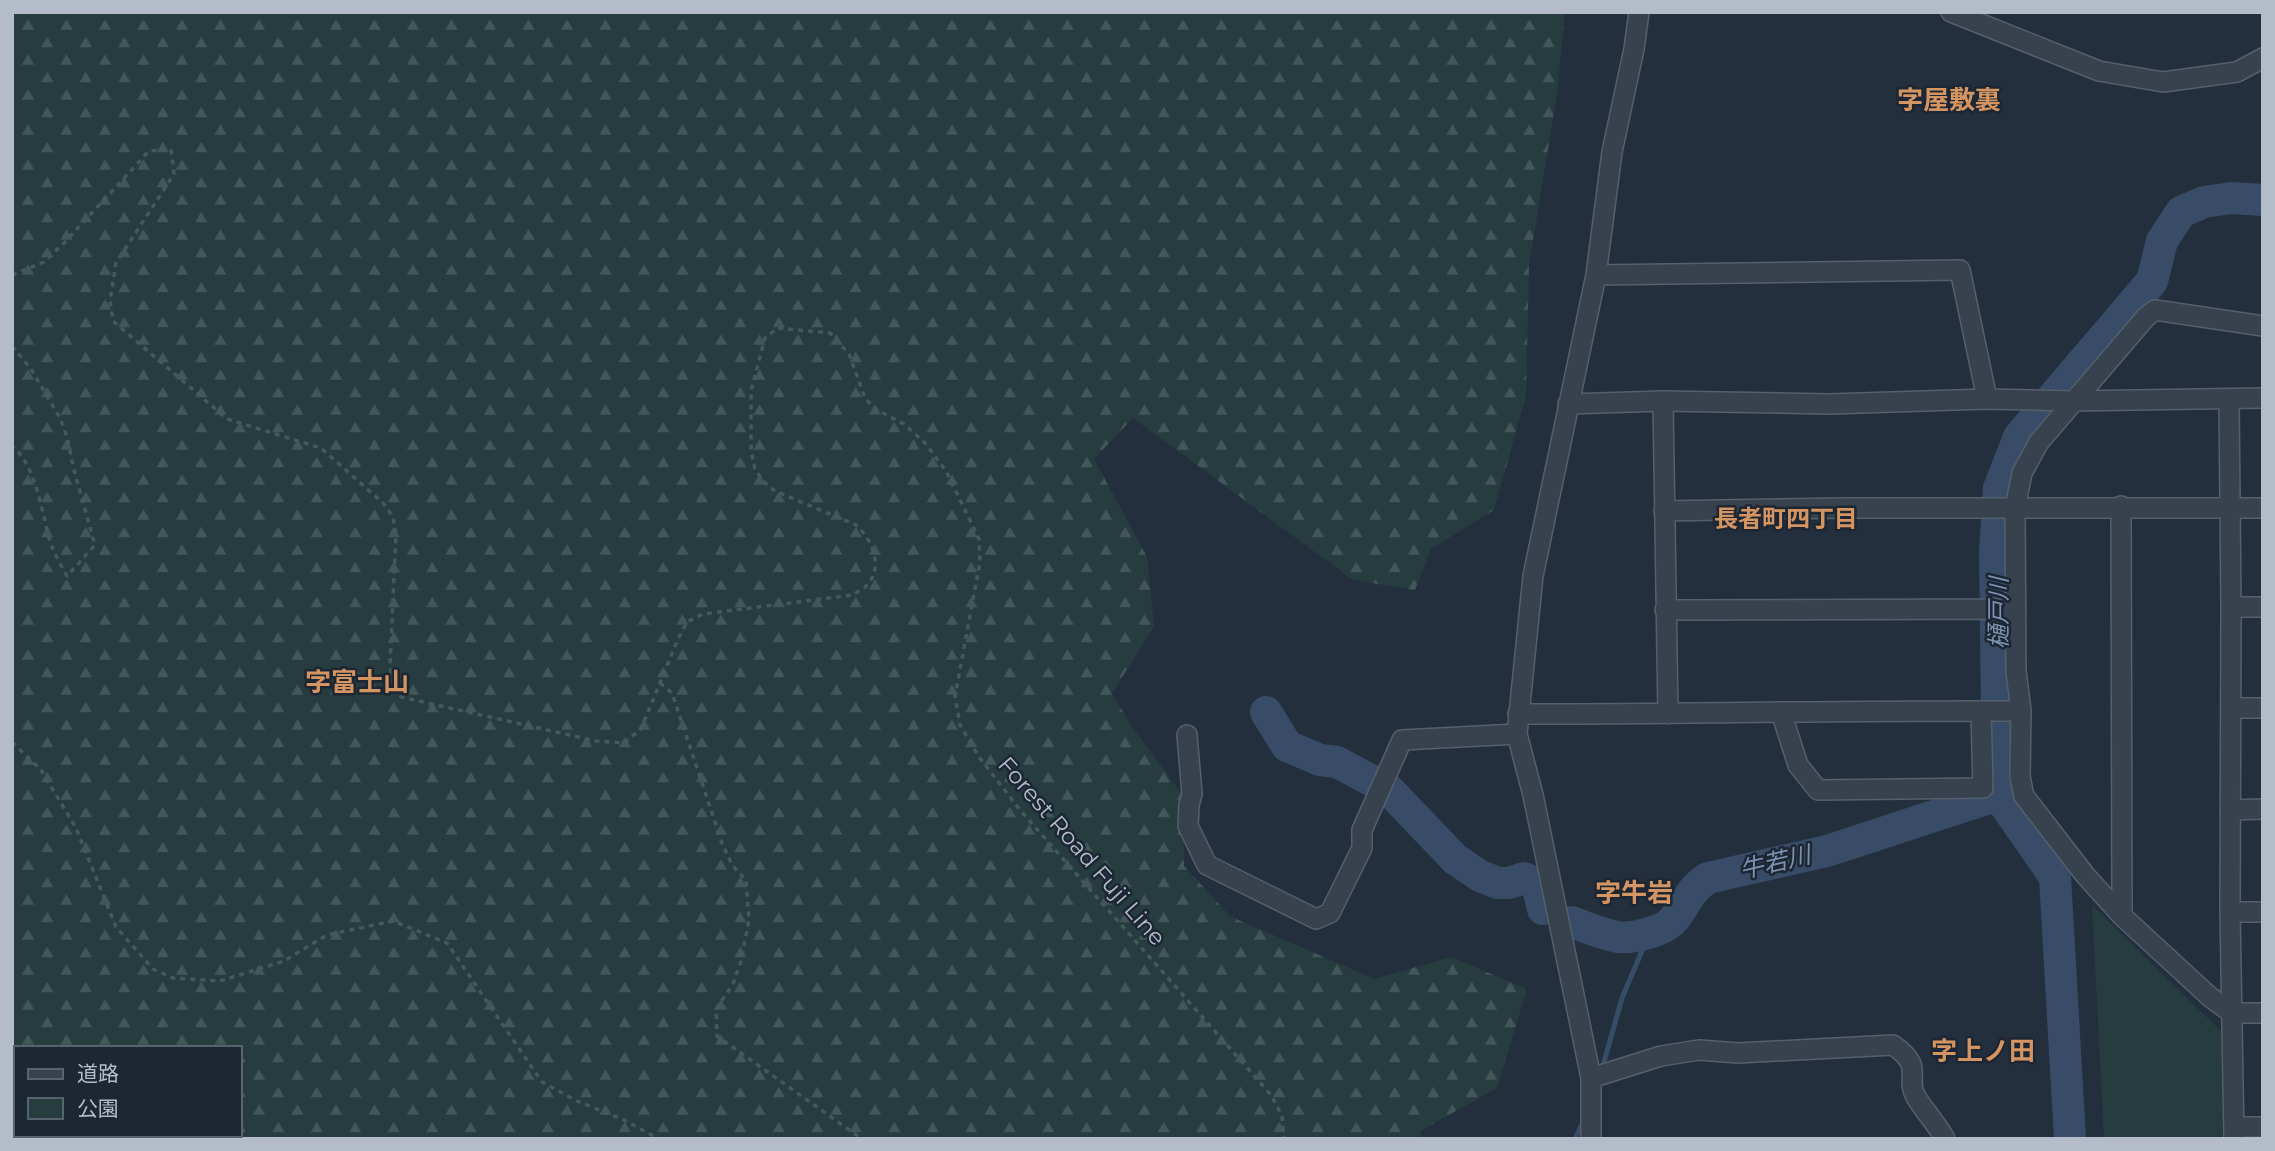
<svg xmlns="http://www.w3.org/2000/svg" width="2275" height="1151" viewBox="0 0 2275 1151" font-family="Montserrat,'Noto Sans JP',sans-serif">
<style>
.forest{fill:url(#forest-firs);fill-rule:evenodd}
.park{fill:#263c3f}
.lines{fill:none;stroke-linecap:round;stroke-linejoin:round}
.stream{stroke:#394c67;stroke-width:5}
.river{stroke:#394c67;stroke-width:32}
.minor-casing{stroke:#565f6c;stroke-width:22}
.path{stroke:#44595c;stroke-width:3.5;stroke-dasharray:5 5;stroke-linecap:butt}
.minor{stroke:#38414e;stroke-width:19}
.labels{text-anchor:middle;dominant-baseline:central;stroke-width:5;stroke-linejoin:round;paint-order:stroke}
.street-label{font-size:23px;fill:#b4bcc9;stroke:#1d2633}
.neighbourhood-label{font-size:24px;font-weight:bold;fill:#d59563;stroke:#1d2633}
.water-label{font-size:24px;font-style:italic;fill:#7c92b1;stroke:#1d2633}
.quarter-label{font-size:26px;font-weight:bold;fill:#d59563;stroke:#1d2633}
</style>
<defs>
<pattern id="forest-firs" width="22" height="20" patternUnits="userSpaceOnUse" patternTransform="scale(1.75)"><rect width="22" height="20" fill="#263c3f"/><path d="M5 1l3.5 6h-7zM16 11l3.5 6h-7z" fill="#435659"/></pattern>
</defs>
<rect width="100%" height="100%" fill="#242f3e"/>
<path class="forest" d="M12,12H1565L1557,94L1529,265L1526,396L1494,510L1431,549L1415,590L1353,580L1133,418L1094,459L1147,557L1154,627L1112,693L1132,727L1184,797V866L1230,916L1374,979L1451,957L1527,989L1497,1088L1420,1131L1423,1139H12ZM16,1048H240V1135H16Z"/>
<path class="park" d="M2092,905L2223,1033L2222,1139H2104Z"/>
<g class="lines">
<path class="stream" d="M1604,1062L1622,998L1650,932
M1575,1139L1581,1126"/>
<path class="river" d="M1266,712L1287,746L1320,760L1337,762L1389,790L1455,859L1480,876L1498,883H1509L1524,878L1537,884L1543,909
M1571,922C1586,927 1602,934 1618,937C1632,939 1665,931 1674,919C1686,904 1690,889 1708,878L1827,851L1998,795
M2070,1139L2055,877L1998,795L1995,552L1999,488L2019,437L2152,281L2162,241L2181,212L2204,202L2231,198L2263,200"/>
<defs>
<path id="minor" d="M1951,12L2099,71L2163,82L2237,72L2263,58
M1596,275L1960,270L1987,399
M2263,326L2155,310L2146,317L2039,442L2022,473L2015,508L2016,671L2021,711L2020,777L2024,796L2085,875L2122,916L2210,997L2232,1013H2263
M2229,399L2231,607L2230,912L2234,1139
M1663,401L1668,714
M1568,404L1663,401L1829,404L1987,399L2072,401L2263,398
M2121,506L2122,916
M1664,511L1845,508H2263
M2231,607H2263
M1665,610L2016,609
M2231,708H2263
M1781,712L1798,765L1818,790L1983,788L1981,711
M1518,714C1685,714 1853,710 2021,711
M1187,735L1192,794L1189,805L1188,826L1207,865L1316,919L1330,913L1362,848V830L1402,740L1517,734
M2230,810L2263,809
M2230,912H2263
M1591,1078L1661,1056L1699,1050L1738,1053L1893,1045C1926,1068 1904,1076 1916,1097C1925,1112 1937,1124 1945,1139
M2234,1127H2263
M1591,1139V1078L1533,795L1517,734L1533,576L1596,275L1612,152L1634,49L1639,12"/>
</defs>
<use href="#minor" class="minor-casing"/>
<path class="path" d="M12,275L44,262L65,242L149,151L171,149L174,174L116,263L110,301L113,321L227,419L321,448L384,504L393,517L396,534L390,665L392,683L401,697L596,741L624,743L641,729L678,639L687,622L703,614L853,595C857,592 864,589 867,585C884,567 872,539 856,525L775,491L763,481L755,469L751,451V391L765,338L778,328L830,333L849,354L865,398L875,409L904,424L925,443L946,471L979,539L980,562L955,696L960,725L979,757L1020,810L1271,1095L1282,1116L1284,1139
M12,346L31,369L60,418L67,437L74,470L95,545L67,576C62,567 56,557 52,547C42,518 38,467 12,446
M660,683L672,693L722,843L732,865L746,880L749,920L741,961L733,984L716,1009L717,1036L862,1139
M12,742L41,770L76,828L116,927L153,969L173,978L220,981L284,961L327,935L393,921L447,943L542,1082L577,1101L624,1120L659,1139"/>
<use href="#minor" class="minor"/>
</g>
<g class="labels">
<g class="street-label">
<text transform="translate(1082 851) rotate(49)">Forest Road Fuji Line</text>
</g>
<g class="neighbourhood-label">
<text x="1786" y="518">長者町四丁目</text>
</g>
<g class="water-label">
<text transform="translate(1998 613) rotate(-90)">樋戸川</text>
<text transform="translate(1775 862) rotate(-13)">牛若川</text>
</g>
<g class="quarter-label">
<text x="1949" y="100">字屋敷裏</text>
<text x="357" y="682">字富士山</text>
<text x="1634" y="893">字牛岩</text>
<text x="1983" y="1051">字上ノ田</text>
</g>
</g>
<rect width="2275" height="1151" fill="none" stroke="#b4bcc9" stroke-width="28"/>
<rect x="14" y="1046" width="228" height="91" fill="#1d2633" stroke="#59626f" stroke-width="2"/>
<rect x="28" y="1069" width="35" height="10" fill="#38414e" stroke="#59626f" stroke-width="2"/>
<text x="77" y="1081" font-size="21" fill="#b4bcc9">道路</text>
<rect x="28" y="1098" width="35" height="21" fill="#263c3f" stroke="#59626f" stroke-width="2"/>
<text x="77" y="1116" font-size="21" fill="#b4bcc9">公園</text>
</svg>
